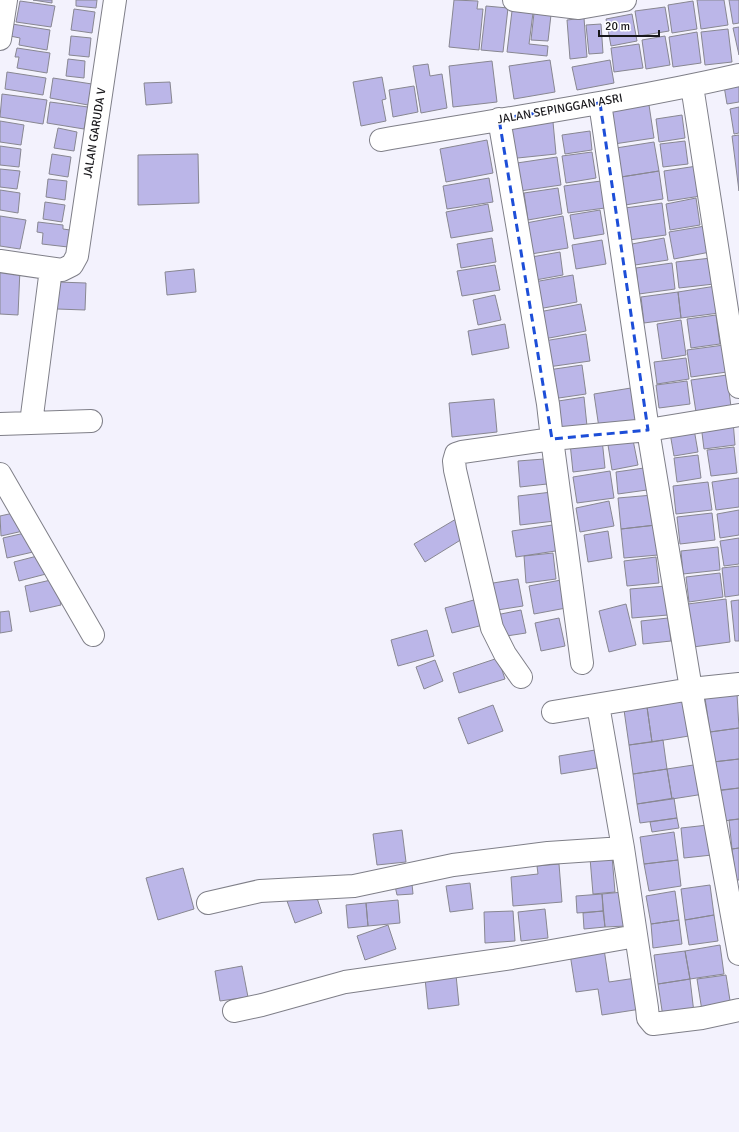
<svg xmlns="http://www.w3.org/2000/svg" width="739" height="1132" viewBox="0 0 739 1132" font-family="Signika,sans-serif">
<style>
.building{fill:#bbb6e8;stroke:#888791}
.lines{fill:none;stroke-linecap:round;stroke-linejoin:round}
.minor-casing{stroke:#7f7f88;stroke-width:24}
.minor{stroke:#fff;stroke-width:22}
.marked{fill:none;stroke:#1d4ed8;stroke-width:3;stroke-dasharray:8 5;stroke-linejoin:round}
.labels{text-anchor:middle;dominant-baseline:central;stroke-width:3;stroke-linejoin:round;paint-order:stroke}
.street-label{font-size:12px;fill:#18171b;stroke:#fff}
</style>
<rect width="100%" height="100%" fill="#f3f2fd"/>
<path class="building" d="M33,0H52V3Z
M76,0H97L96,8L76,6Z
M454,0L478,1L477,9H483L479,50L449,47Z
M697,0H724L728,25L701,29Z
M729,0H739V23L733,24Z
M20,1L55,6L51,27L16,22Z
M693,1L697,29L672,33L668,5Z
M535,4L552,6L548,41L531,40Z
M486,6L508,8L503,52L481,50Z
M665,7L669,31L639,36L635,11Z
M74,9L95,12L92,33L71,30Z
M512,11L533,13L529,44L548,46L547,56L507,52Z
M632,14L637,41L611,46L606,19Z
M584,18L587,57L570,59L567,20Z
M12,24L50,30L47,50L19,45L20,38L10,36Z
M601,24L603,53L589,54L586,25Z
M739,27V55L733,28Z
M728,29L732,62L705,65L701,32Z
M697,32L701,63L673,67L669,37Z
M71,36L91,38L89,57L69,55Z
M665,36L670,65L646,69L642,40Z
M639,44L643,68L614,72L611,48Z
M17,48L50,53L47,73L17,68L19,57H15Z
M68,59L85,61L84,78L66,76Z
M550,60L555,92L514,99L509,66Z
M610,60L614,83L577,90L572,67Z
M492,61L497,102L453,107L449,66Z
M428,64L430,76L442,74L447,108L421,113L413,66Z
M7,72L46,78L43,95L5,89Z
M382,77L386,99L382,100L386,121L361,126L353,82Z
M53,78L92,84L88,105L50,98Z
M170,82L172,103L146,105L144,83Z
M739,84V102L727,104L724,86Z
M414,86L418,112L393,117L389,90Z
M2,94L47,100L43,124L0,117Z
M50,102L88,107L84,129L47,123Z
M649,105L654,138L614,144L609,111Z
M739,107V133L734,134L730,109Z
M682,115L685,138L659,142L656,119Z
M0,121L24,125L21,145L0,142Z
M553,122L556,154L508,159L505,127Z
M58,128L77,132L74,151L54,148Z
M590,131L592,150L565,154L562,135Z
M739,135V191L732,136Z
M487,140L493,173L446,182L440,149Z
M685,141L688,164L663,167L660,144Z
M654,142L659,171L621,177L616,148Z
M0,146L21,149L19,167L0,165Z
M592,152L596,178L566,183L562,156Z
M52,154L71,157L68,177L49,174Z
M198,154L199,203L138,205V155Z
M557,157L561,185L520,191L517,163Z
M697,166L701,196L668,201L664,171Z
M0,169L20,171L17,189L0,187Z
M659,171L663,199L625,205L621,177Z
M489,178L493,202L447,209L443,186Z
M48,179L67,181L65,200L46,197Z
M601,181L605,208L568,213L564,186Z
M558,188L562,214L528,220L524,193Z
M0,190L20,193L18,213L0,210Z
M696,198L700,225L670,230L666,204Z
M45,202L65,205L62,222L43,219Z
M662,203L666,235L629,240L625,208Z
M488,204L493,231L451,238L446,212Z
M600,210L604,234L574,239L570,215Z
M0,216L26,220L20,249L0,246Z
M563,216L568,248L531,254L526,223Z
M38,222L63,225V229L70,230L68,247L42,244L43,233L37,232Z
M705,226L710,252L674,259L669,232Z
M492,238L496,262L461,268L457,244Z
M664,238L668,260L635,265L632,244Z
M602,240L606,264L576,269L572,245Z
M560,252L563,275L530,281L526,258Z
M711,258L714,284L679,288L676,262Z
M672,263L675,289L639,294L636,268Z
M495,265L500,290L462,296L457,271Z
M0,268L20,269L18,315L0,314Z
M194,269L196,292L167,295L165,272Z
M573,275L577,302L538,309L534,282Z
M58,282L86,283L85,310L57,309Z
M716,286L719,313L681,318L678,292Z
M678,292L681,318L644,323L641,297Z
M495,295L501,320L478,325L473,300Z
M581,304L586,331L544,339L539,312Z
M716,315L720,344L691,348L687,319Z
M681,320L686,355L662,359L657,324Z
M505,324L509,348L472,355L468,331Z
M586,334L590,361L548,367L544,341Z
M724,345L727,372L691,377L687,350Z
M686,358L689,379L657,384L654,362Z
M582,365L586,394L552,399L548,370Z
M727,375L731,407L696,412L691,380Z
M687,381L690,404L659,408L656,385Z
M631,388L636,422L599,428L594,394Z
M584,397L587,426L556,430L552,402Z
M494,399L497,432L452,437L449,403Z
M733,421L735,445L704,449L701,425Z
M694,429L698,452L674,456L670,433Z
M602,439L605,468L573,472L570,443Z
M633,440L638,465L612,470L608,445Z
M734,447L737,473L711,476L707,450Z
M698,455L701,478L677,482L674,458Z
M544,459L547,484L520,487L518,461Z
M644,468L647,490L618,494L616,472Z
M610,471L614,498L577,503L573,477Z
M739,478V507L716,510L712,482Z
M708,482L712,510L676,514L673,486Z
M552,492L555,521L520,525L518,496Z
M653,495L656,525L621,529L618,498Z
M609,501L614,526L580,532L576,508Z
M739,510V535L720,538L717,514Z
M18,512L23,531L1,536L0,516Z
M712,513L715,540L680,544L677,517Z
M456,519L467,536L425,562L414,544Z
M559,524L562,550L516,557L512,531Z
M656,525L658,555L624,558L621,529Z
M608,531L612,558L588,562L584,535Z
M29,532L33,552L7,558L3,538Z
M739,538V564L724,566L720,541Z
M718,547L720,570L683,574L681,551Z
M553,553L556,579L526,583L524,556Z
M41,555L46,574L19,581L14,562Z
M656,557L659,583L627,586L624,561Z
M739,566V595L725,597L722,568Z
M720,573L723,597L689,602L686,577Z
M55,579L61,605L30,612L25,586Z
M518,579L523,606L491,611L487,584Z
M561,580L566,608L534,614L529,586Z
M666,586L668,615L632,618L630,589Z
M481,598L487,624L452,633L445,608Z
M726,599L730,642L693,647L688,604Z
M739,600V641H735L731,601Z
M626,604L636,645L609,652L599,611Z
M521,610L526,633L500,637L496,615Z
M9,611L12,631L0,633V612Z
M559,618L565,646L541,651L535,623Z
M668,618L671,641L643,644L641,621Z
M427,630L434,656L398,666L391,640Z
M498,658L505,679L459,693L453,673Z
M435,660L443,681L424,689L416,667Z
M737,694L739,728L710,732L705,698Z
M690,700L695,735L652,742L647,707Z
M493,705L503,731L468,744L458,718Z
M647,707L652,742L629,745L624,710Z
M739,728V759L713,762L710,732Z
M663,740L667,769L633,774L629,745Z
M595,750L597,768L561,774L559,756Z
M739,759V788L717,791L713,762Z
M700,764L704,794L672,799L667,769Z
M667,769L672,799L637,804L633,774Z
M739,788V819L724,821L720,790Z
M674,798L677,818L640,823L637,804Z
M677,818L679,828L652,832L650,822Z
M739,819V848L732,849L729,820Z
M708,825L712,855L684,858L681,828Z
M402,830L406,862L377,865L373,834Z
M674,832L678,860L644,864L640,837Z
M739,848V880H736L732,849Z
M612,856L615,892L593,894L590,858Z
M678,860L681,886L649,891L644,864Z
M559,864L562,902L513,906L511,877L538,874L537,866Z
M183,868L194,909L158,920L146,878Z
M470,883L473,909L450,912L446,886Z
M412,884L413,894L397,895L395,886Z
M710,885L714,915L685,920L681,889Z
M675,891L679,920L651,924L646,896Z
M315,892L322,913L295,923L287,901Z
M623,892L626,926L605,927L602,894Z
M602,894L603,911L577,913L576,896Z
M398,900L400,923L368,926L366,903Z
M366,903L368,926L348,928L346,905Z
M545,909L548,938L521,941L518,912Z
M513,911L515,941L485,943L484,912Z
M603,911L605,927L584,929L583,913Z
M714,915L718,941L689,945L685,920Z
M679,920L682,944L653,948L651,924Z
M388,925L396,949L365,960L357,936Z
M720,945L724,974L690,979L685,951Z
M604,949L609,982L636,978L641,1009L602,1015L598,989L576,992L570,954Z
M685,951L690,979L658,984L654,955Z
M242,966L248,997L220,1001L215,971Z
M456,975L459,1005L428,1009L425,978Z
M726,975L731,1007L702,1011L697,979Z
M690,979L694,1013L663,1017L658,984Z"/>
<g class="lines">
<defs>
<path id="minor" d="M514,0L579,8L625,0
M0,39L6,0
M692,86L739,387
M600,103L648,430L691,689L739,954
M499,119L548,404L552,439L648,430L739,415
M381,140C500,119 621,102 739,75
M0,261L62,270L72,265L77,256L115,0
M31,423L51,269
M0,424L91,421
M0,474L93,635
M521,677L505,654L492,628L455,470L454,461L456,454L462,452L552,439L582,663
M598,705L623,848L647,1008L648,1018L653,1024L702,1018L739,1010
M553,712L691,689L739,684
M208,903L260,891L354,886L453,865L548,853L623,848
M234,1011L262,1005L345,982L512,958L636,936"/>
</defs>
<use href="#minor" class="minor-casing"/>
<use href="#minor" class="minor"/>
</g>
<path class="marked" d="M600,103L648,430L552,439L499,119Z"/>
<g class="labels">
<g class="street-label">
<text transform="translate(560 109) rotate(-10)">JALAN SEPINGGAN ASRI</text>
<text transform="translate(95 133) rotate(-81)">JALAN GARUDA V</text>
</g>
</g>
<path d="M599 30v6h60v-6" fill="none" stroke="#18171b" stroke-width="2"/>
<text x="605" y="30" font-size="12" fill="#18171b" stroke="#ffffff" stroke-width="3" paint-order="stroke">20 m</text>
</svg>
